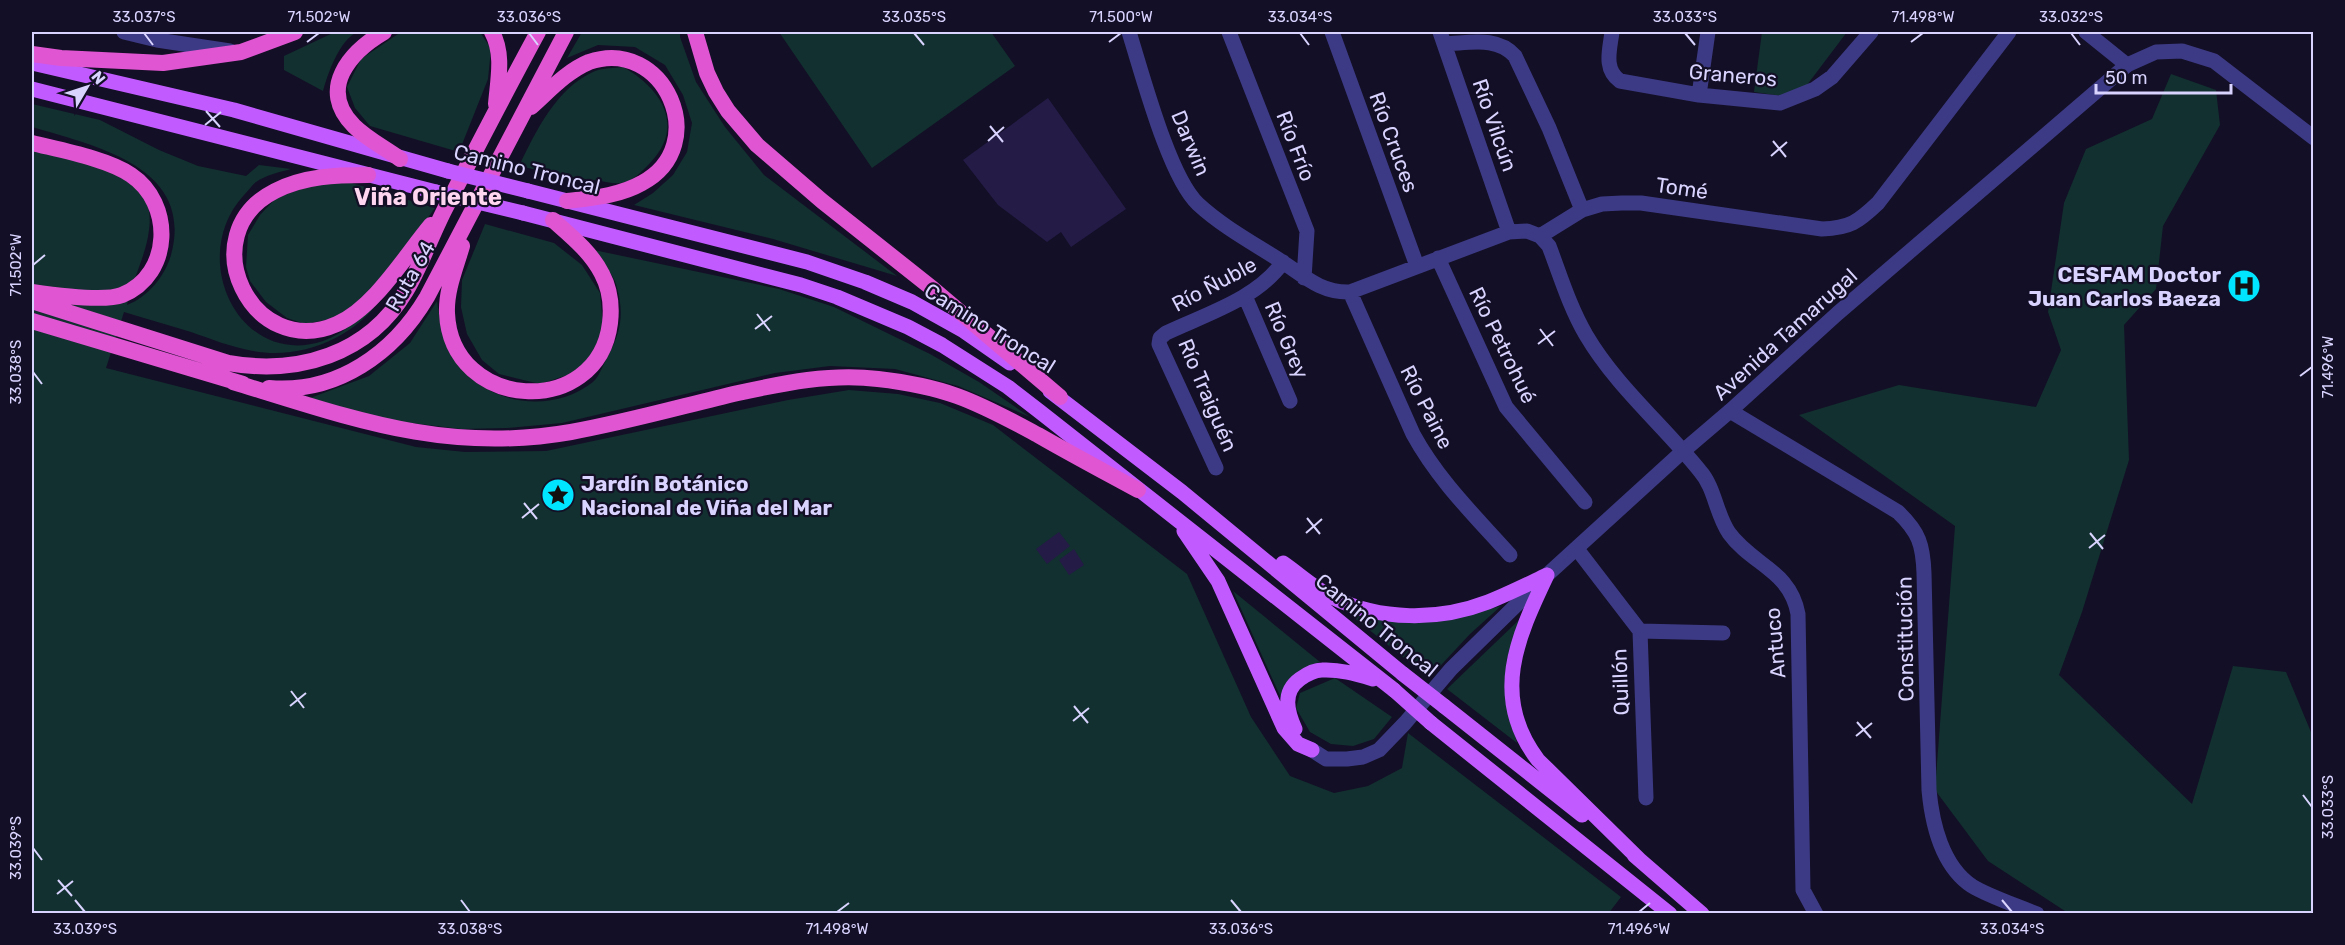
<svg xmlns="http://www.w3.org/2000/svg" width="2345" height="945" viewBox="0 0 2345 945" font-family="Rubik,sans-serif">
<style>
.green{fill:#12302f}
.building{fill:#241b47}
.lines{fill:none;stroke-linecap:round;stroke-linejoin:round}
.minor{stroke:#3d3a85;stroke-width:15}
.tertiary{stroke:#3d3a85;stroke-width:15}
.primary{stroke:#c25bff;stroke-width:15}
.trunk{stroke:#e055d1;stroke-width:16}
.primary-bridge{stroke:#c25bff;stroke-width:15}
.ticks{fill:none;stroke:#d9d4ff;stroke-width:2}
.labels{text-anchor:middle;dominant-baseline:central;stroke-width:4.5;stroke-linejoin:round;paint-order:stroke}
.street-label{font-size:21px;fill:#d9d4ff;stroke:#130f26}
.poi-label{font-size:21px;font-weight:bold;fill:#d9d4ff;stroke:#130f26;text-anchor:end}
.quarter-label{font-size:24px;font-weight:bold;fill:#ffd6f0;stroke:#130f26}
.neatline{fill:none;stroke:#d9d4ff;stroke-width:2}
.ticks-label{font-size:15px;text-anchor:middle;fill:#d9d4ff}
</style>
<rect width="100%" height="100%" fill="#130f26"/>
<path class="green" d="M335,32H357C339,41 328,73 323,91L284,70V56Z
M401,32H480L491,49L488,79L459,152L370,126L355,108L347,87L361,59Z
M582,32H680V37L696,82L725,127L764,175L897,276L773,239L634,205L653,193L673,175L687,152L692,123L683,95L665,65L635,47L598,45L567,58Z
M779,32H991L1015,66L872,168Z
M1762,32H1847L1807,85L1781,96L1754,92Z
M623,67C661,88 686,126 650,163C641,172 633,182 620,183C614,184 607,182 601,181C573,178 546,172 519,166C536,131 556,88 595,71C603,68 614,68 623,67Z
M2171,74L2216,90L2220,125L2163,226L2156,289L2124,325L2129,460L2082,612L2059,675L2192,804L2233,666L2286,672L2313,737V913H2068L1988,861L1935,790L1955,526L1799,415L1899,385L2036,407L2061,350L2048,312L2064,203L2086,149L2152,119Z
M32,104L100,120L159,150L198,166L246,176L259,165L291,169C280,172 266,175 256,182C252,185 248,191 244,195C186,258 240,369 323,341C346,333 365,313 382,297C355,338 301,360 253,351C231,347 211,339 191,332C169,325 146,319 124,312L106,368L416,447L465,452L546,451L788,400L849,390L898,394L940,403L993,425L1187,574L1251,717L1290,776L1334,793L1368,786L1402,768L1408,733L1621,897L1608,914L32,913V145C59,154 123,168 141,191C149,202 151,217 149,230C146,256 132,280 127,305C148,297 165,276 171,255C195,167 96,146 32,127Z
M345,181L435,208L377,287L336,318L305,324L287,318L266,302L250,281L246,267L248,235L260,215L276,198L315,184Z
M485,224L554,243L582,265L600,293L603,326L595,351L574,373L540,384L499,374L482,360L467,334L461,307L462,280Z
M594,250L779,289L834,307L930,354L979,382L1030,417L958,386L895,369L830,366L775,373L562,423L507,428L461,429L386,420L310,398L369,376L410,343L437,301C440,321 443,339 453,357C482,404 550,416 593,382C600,376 604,362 609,354C622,330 624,311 616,284C612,273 601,260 594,250Z
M1233,591L1320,662C1296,669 1292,676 1281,698Z
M1337,604L1460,617L1501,606L1470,634L1429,678Z
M1520,619L1507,658L1505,697L1517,743L1447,689Z
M1335,678L1392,717L1374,739L1353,746L1331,744L1310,732L1296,708L1300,693Z"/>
<path class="building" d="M1048,98L1126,209L1071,247L1061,232L1047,242L998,205L963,160Z
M1059,532L1070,546L1047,564L1036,549Z
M1074,549L1084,565L1069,575L1059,560Z"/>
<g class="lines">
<path class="minor" d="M124,32L157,40L230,51
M1129,32C1142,73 1169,177 1198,204C1223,227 1253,243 1281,261C1304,276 1321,293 1350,292L1509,232L1527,231L1540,236L1582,210L1602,204L1622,203H1641L1822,229C1850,228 1858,222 1878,203L2009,32
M1229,32L1307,231L1304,278
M1332,32L1417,266
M1440,32L1509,232
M1612,32C1610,49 1603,69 1620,81L1699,95L1780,103L1815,89L1832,77L1871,32
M2086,32L2127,65
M1445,44C1470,43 1497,36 1515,56L1549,128L1582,210
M1699,95L1708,32
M1540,236L1549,246C1560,275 1570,308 1586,335C1616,386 1663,425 1700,471C1715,488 1716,514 1729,533C1752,565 1790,570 1798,614L1803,890L1816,914
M1438,258L1506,407L1585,502
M1350,292L1413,434C1438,480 1475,516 1510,555
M1245,296L1290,401
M1730,411L1898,512C1919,532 1923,545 1924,573L1929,790C1932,823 1942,866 1972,886C1988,896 2018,906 2037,914
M1216,468L1159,344L1160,338L1166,333C1206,314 1257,299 1283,262
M1577,549L1640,631L1646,798
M1640,631L1723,633"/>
<path class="tertiary" d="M1312,750L1326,759H1347L1363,757L1379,750L1405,723L1451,669L1547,575L1682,452L1730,411L1838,313L2127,65L2156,52L2182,51L2214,61L2314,138"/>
<path class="primary" d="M32,63L234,110L448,171
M32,89L436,192
M528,191L807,262L865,282L912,302L964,331L1010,363
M523,213L801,285L837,297L908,327L942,345L1008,387L1039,411L1394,690
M1050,391L1182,492L1403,674
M1184,531L1218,581L1284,728L1298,744L1312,750
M1283,563C1299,574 1315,589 1332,597C1380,621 1439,621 1488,602C1508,594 1528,584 1547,575
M1547,575C1517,638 1490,697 1538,760L1642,862
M1444,706L1582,815
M1431,723L1670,914
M1295,729C1287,711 1282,692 1300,679C1307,674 1314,670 1322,670C1339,669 1356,674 1373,679
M1634,855L1702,914"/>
<path class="trunk" d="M384,32C350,52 317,89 354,126C367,139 385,148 400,159
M492,32C504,54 498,80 496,104
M695,32L707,73L716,92L728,111L757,145L822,201L933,289L1060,397
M32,54L61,58L163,63L241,52L295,32
M531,107C549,91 567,71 589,62C664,36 713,145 642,183C619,196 592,198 567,201
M32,143C60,150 108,159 131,175C173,203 173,274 122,295C104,302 53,295 32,292
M368,175C336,175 304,176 275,191C190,234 252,362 337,324C374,308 405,256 431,225
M462,246C456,267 446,290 447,313C451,411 598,420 610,323C612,306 610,289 602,274C591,252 571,236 553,220
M32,301L228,363C298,375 368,355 406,291C422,264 432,233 447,205C477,147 507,89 538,32
M32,321L243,384
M233,382C351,418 445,454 571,432C627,422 683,406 738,393C784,383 831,373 878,379C905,382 932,387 957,396C985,406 1012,421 1038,435C1071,454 1105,472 1138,490
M269,388C337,394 394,353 427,297L566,32"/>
<path class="primary-bridge" d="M448,171L528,191
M436,192L523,213
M1403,674L1444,706
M1394,690L1431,723"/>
</g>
<path class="ticks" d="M144,33L153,45M529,33L538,45M914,33L924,45M1300,33L1309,45M1685,33L1695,45M2071,33L2080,45M307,42L319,33M1109,42L1121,33M1911,42L1923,33M206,111L220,127M205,125L221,112M990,126L1003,142M988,141L1004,127M1773,141L1786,157M1771,156L1787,142M33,265L45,255M757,314L770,331M755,329L772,316M1540,329L1553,346M1538,344L1555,331M33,372L42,384M2300,376L2312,367M524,503L537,519M522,518L539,504M1307,518L1320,534M1306,533L1322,519M2090,533L2103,549M2089,548L2105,535M291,691L304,708M290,706L306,693M1074,706L1088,723M1073,721L1089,708M1857,722L1871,738M1856,736L1872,723M2303,795L2312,807M33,848L42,860M58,880L72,896M57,894L73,881M75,900L85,912M461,900L470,912M1231,900L1241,912M2002,900L2012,912M837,912L849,903M1639,912L1650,903"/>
<defs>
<symbol id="hospital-disc" viewBox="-11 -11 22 22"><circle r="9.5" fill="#00e5ff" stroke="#130f26"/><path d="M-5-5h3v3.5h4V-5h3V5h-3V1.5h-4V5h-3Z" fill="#111"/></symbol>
<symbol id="sight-disc" viewBox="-11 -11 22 22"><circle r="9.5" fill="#00e5ff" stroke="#130f26"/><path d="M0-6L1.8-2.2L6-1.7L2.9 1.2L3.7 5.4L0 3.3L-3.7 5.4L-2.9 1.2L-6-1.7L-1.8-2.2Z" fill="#111"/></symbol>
</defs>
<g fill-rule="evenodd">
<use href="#hospital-disc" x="2225" y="267" width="38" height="38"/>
<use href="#sight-disc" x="539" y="476" width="38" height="38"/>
</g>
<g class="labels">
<g class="street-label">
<text transform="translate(1733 75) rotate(5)">Graneros</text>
<text transform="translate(1495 125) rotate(71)">Río Vilcún</text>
<text transform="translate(1394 142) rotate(70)">Río Cruces</text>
<text transform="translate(1191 143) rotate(67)">Darwin</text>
<text transform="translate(1296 146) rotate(69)">Río Frío</text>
<text transform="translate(527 169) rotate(14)">Camino Troncal</text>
<text transform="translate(1682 188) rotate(8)">Tomé</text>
<text transform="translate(410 276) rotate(-60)">Ruta 64</text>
<text transform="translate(1214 284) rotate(-28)">Río Ñuble</text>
<text transform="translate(990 328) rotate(32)">Camino Troncal</text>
<text transform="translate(1785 334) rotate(-42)">Avenida Tamarugal</text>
<text transform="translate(1287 340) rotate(67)">Río Grey</text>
<text transform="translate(1503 345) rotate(64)">Río Petrohué</text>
<text transform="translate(1208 395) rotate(67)">Río Traiguén</text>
<text transform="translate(1427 407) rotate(63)">Río Paine</text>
<text transform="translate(1377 625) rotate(39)">Camino Troncal</text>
<text transform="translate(1905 639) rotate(-91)">Constitución</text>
<text transform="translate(1775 643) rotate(-95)">Antuco</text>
<text transform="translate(1620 682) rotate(-92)">Quillón</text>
</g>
<g class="poi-label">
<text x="2221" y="274">CESFAM Doctor<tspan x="2221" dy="24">Juan Carlos Baeza</tspan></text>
<text x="581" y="483" text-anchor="start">Jardín Botánico<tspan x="581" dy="24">Nacional de Viña del Mar</tspan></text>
</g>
<g class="quarter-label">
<text x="428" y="197">Viña Oriente</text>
</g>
</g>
<rect width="2345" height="945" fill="none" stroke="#130f26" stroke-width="66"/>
<g transform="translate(87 87) rotate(51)" stroke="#130f26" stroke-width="4.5" paint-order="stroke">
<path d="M0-4.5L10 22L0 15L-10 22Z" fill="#d9d4ff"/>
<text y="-9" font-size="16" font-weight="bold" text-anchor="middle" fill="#d9d4ff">N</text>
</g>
<path d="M2096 84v9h135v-9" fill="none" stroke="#d9d4ff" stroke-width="3"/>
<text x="2105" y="84" font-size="18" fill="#d9d4ff" stroke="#130f26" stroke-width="4.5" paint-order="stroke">50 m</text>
<rect x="33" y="33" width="2279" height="879" class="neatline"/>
<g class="ticks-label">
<text x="144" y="22">33.037°S</text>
<text x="319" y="22">71.502°W</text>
<text x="529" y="22">33.036°S</text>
<text x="914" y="22">33.035°S</text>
<text x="1121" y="22">71.500°W</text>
<text x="1300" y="22">33.034°S</text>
<text x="1685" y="22">33.033°S</text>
<text x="1923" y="22">71.498°W</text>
<text x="2071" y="22">33.032°S</text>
<text transform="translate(16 265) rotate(-90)" y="5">71.502°W</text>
<text transform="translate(2328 367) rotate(-90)" y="5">71.496°W</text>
<text transform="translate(16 372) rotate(-90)" y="5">33.038°S</text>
<text transform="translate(2328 807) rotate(-90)" y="5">33.033°S</text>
<text transform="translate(16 848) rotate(-90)" y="5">33.039°S</text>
<text x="85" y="934">33.039°S</text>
<text x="470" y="934">33.038°S</text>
<text x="837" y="934">71.498°W</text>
<text x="1241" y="934">33.036°S</text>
<text x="1639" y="934">71.496°W</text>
<text x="2012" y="934">33.034°S</text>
</g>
</svg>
